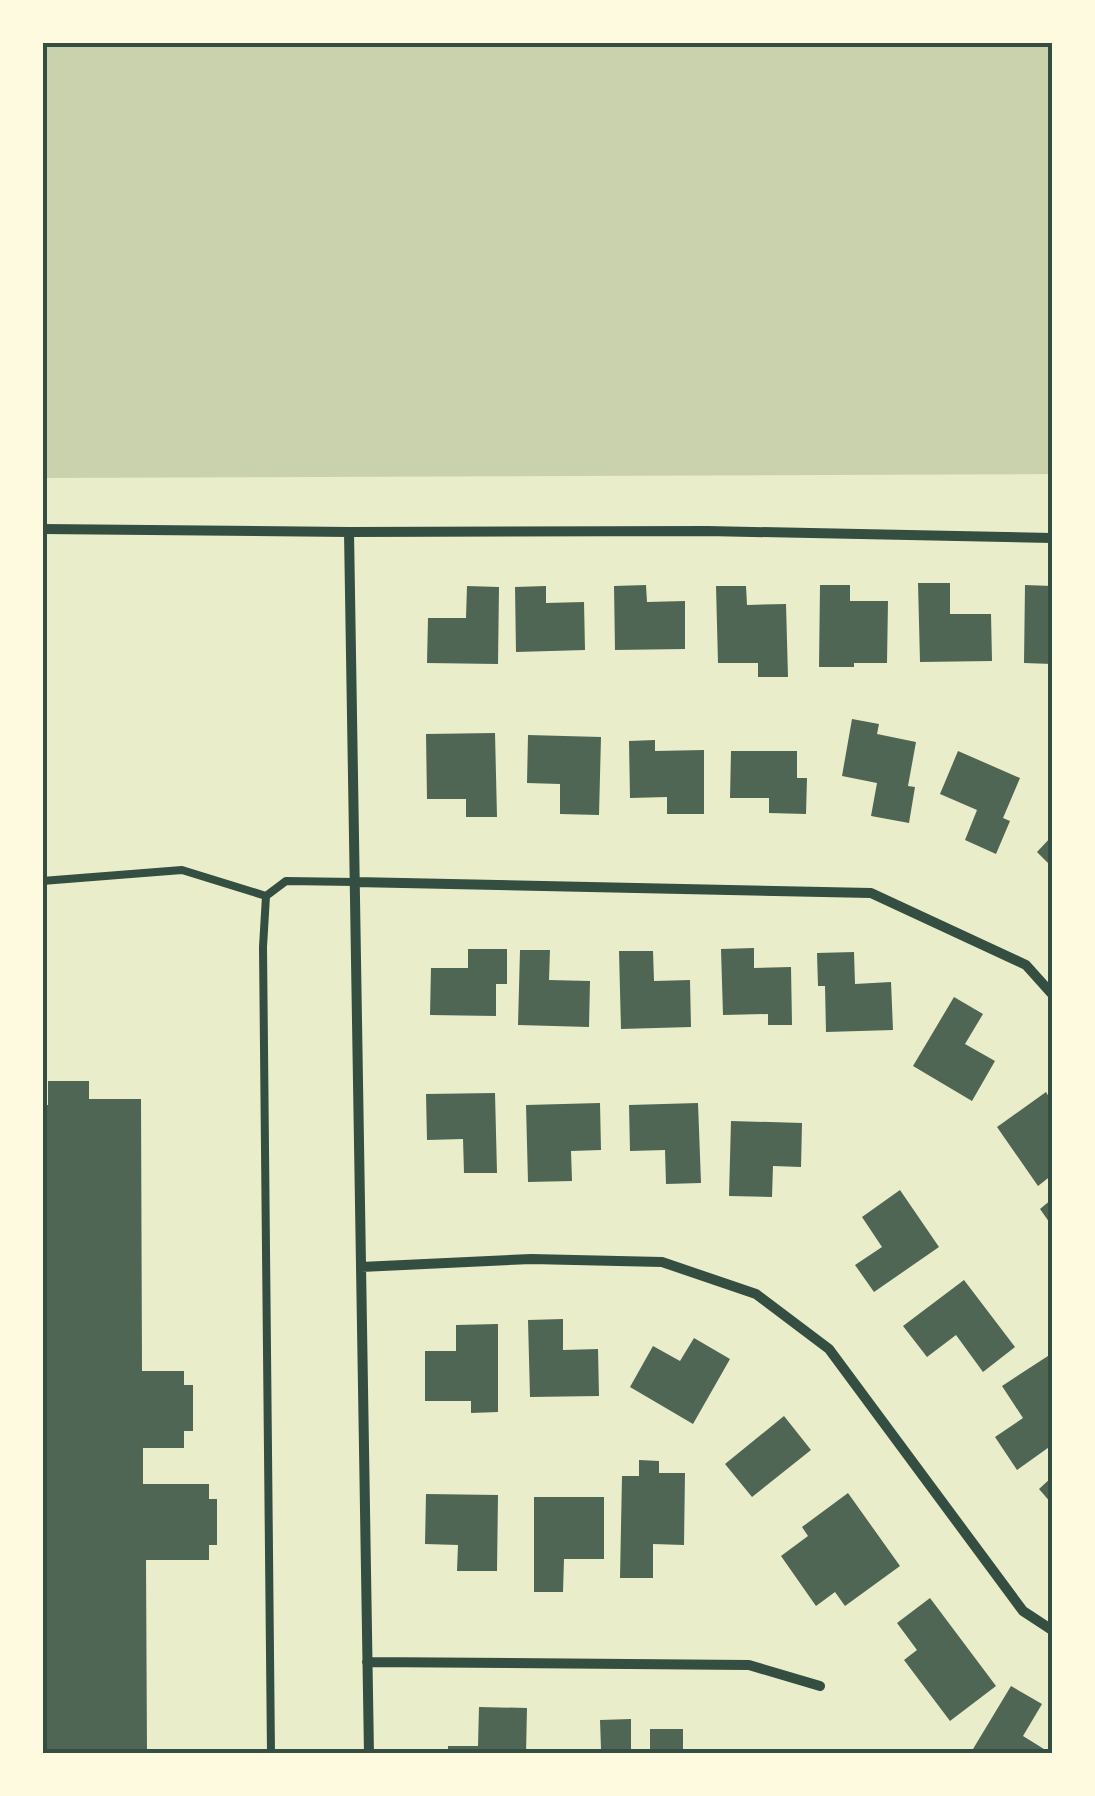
<svg xmlns="http://www.w3.org/2000/svg" width="1095" height="1796" viewBox="0 0 1095 1796" font-family="Karla,sans-serif">
<style>
.green{fill:#cad2ad}
.building{fill:#4f6655}
.lines{fill:none;stroke-linecap:round;stroke-linejoin:round}
.service{stroke:#344e41;stroke-width:8}
.minor{stroke:#344e41;stroke-width:10}
.neatline{fill:none;stroke:#344e41;stroke-width:4}
</style>
<rect width="100%" height="100%" fill="#e9edc9"/>
<path class="green" d="M42,43H1052V474L43,478Z"/>
<path class="building" d="M918,583H950V614H991L992,661L920,662Z
M646,585L647,602L685,601V649L615,650L614,586Z
M820,585H850V601H888L887,663H854V667H819Z
M1025,585L1052,586V664L1024,663Z
M467,586L499,587L498,664L427,663L428,618H466Z
M546,586V603L584,602L585,650L516,652L515,587Z
M716,586H746L747,605L786,604L788,677H758V663H718Z
M852,719L879,724L877,734L916,742L908,786L915,787L909,823L871,816L877,783L842,776Z
M495,733L497,817H466V799H427L426,734Z
M528,735L601,737L599,815L560,814V784L527,783Z
M655,740V751L704,750V814H667V797L630,798L629,741Z
M731,751H797V778H807L806,814L769,813V798H730Z
M958,751L1020,778L1003,818L1010,821L996,854L965,840L977,810L940,794Z
M1052,836V867L1037,852Z
M754,948V968L791,967L792,1025H768V1014L723,1015L721,949Z
M468,949H507V984H496V1016L430,1015L431,968H468Z
M520,950H550L549,980L590,981L589,1027L518,1025Z
M619,951H653L654,981L690,980L691,1027L621,1029Z
M854,952L855,984L891,982L893,1030L826,1032L825,986H818L817,953Z
M954,997L983,1014L965,1044L995,1061L972,1101L913,1066Z
M48,1081H89V1099H141L142,1371H184V1385H193V1431H184V1448H143V1484H209V1499H217V1545H209V1560H146L147,1754H42V1105H48Z
M1046,1092L1052,1102V1175L1038,1186L997,1127Z
M495,1093L497,1173H464L463,1139L427,1140L426,1094Z
M600,1103L601,1150L571,1151L572,1181L528,1182L526,1105Z
M698,1103L701,1183L666,1184L665,1150L630,1151L629,1105Z
M731,1121L802,1123L801,1167L773,1166L772,1197L729,1196Z
M900,1190L939,1247L874,1292L855,1265L882,1247L862,1217Z
M1052,1199V1226L1040,1209Z
M964,1280L1015,1347L983,1372L956,1335L927,1357L903,1326Z
M563,1319V1350L598,1349L599,1396L530,1397L528,1320Z
M498,1324V1412L471,1413V1401H425V1351H456V1325Z
M694,1338L730,1359L693,1424L630,1387L653,1346L680,1361Z
M1051,1354L1052,1357V1428L1048,1431L1052,1438V1445L1017,1470L995,1437L1023,1418L1002,1386Z
M784,1416L811,1450L752,1497L725,1464Z
M639,1460L659,1461V1473H685L684,1545L653,1544V1578H620L622,1476H639Z
M1052,1477V1504L1039,1489Z
M848,1493L900,1566L845,1606L835,1592L816,1606L781,1556L808,1536L802,1527Z
M426,1494L498,1495L497,1571H457L458,1545L425,1544Z
M534,1497H604V1559H564L563,1592H534Z
M930,1598L996,1686L950,1721L904,1660L917,1650L897,1623Z
M1011,1686L1042,1704L1023,1736L1052,1754H970Z
M479,1707L527,1708L526,1754H448V1746H478Z
M631,1719V1754H569V1750L601,1749L600,1720Z
M650,1729H683V1754H650Z"/>
<g class="lines">
<path class="service" d="M42,881L182,870L266,896
M271,1754L263,947L266,896L286,881L355,882"/>
<path class="minor" d="M42,529L349,532L707,531L1052,538
M349,532L369,1754
M355,882L871,893L1026,965L1052,994
M361,1267L531,1259L662,1262L756,1294L829,1349L1023,1611L1052,1630
M367,1662L749,1665L820,1686"/>
</g>
<rect width="1095" height="1796" fill="none" stroke="#fefae0" stroke-width="90"/>
<rect x="45" y="45" width="1005" height="1706" class="neatline"/>
</svg>
